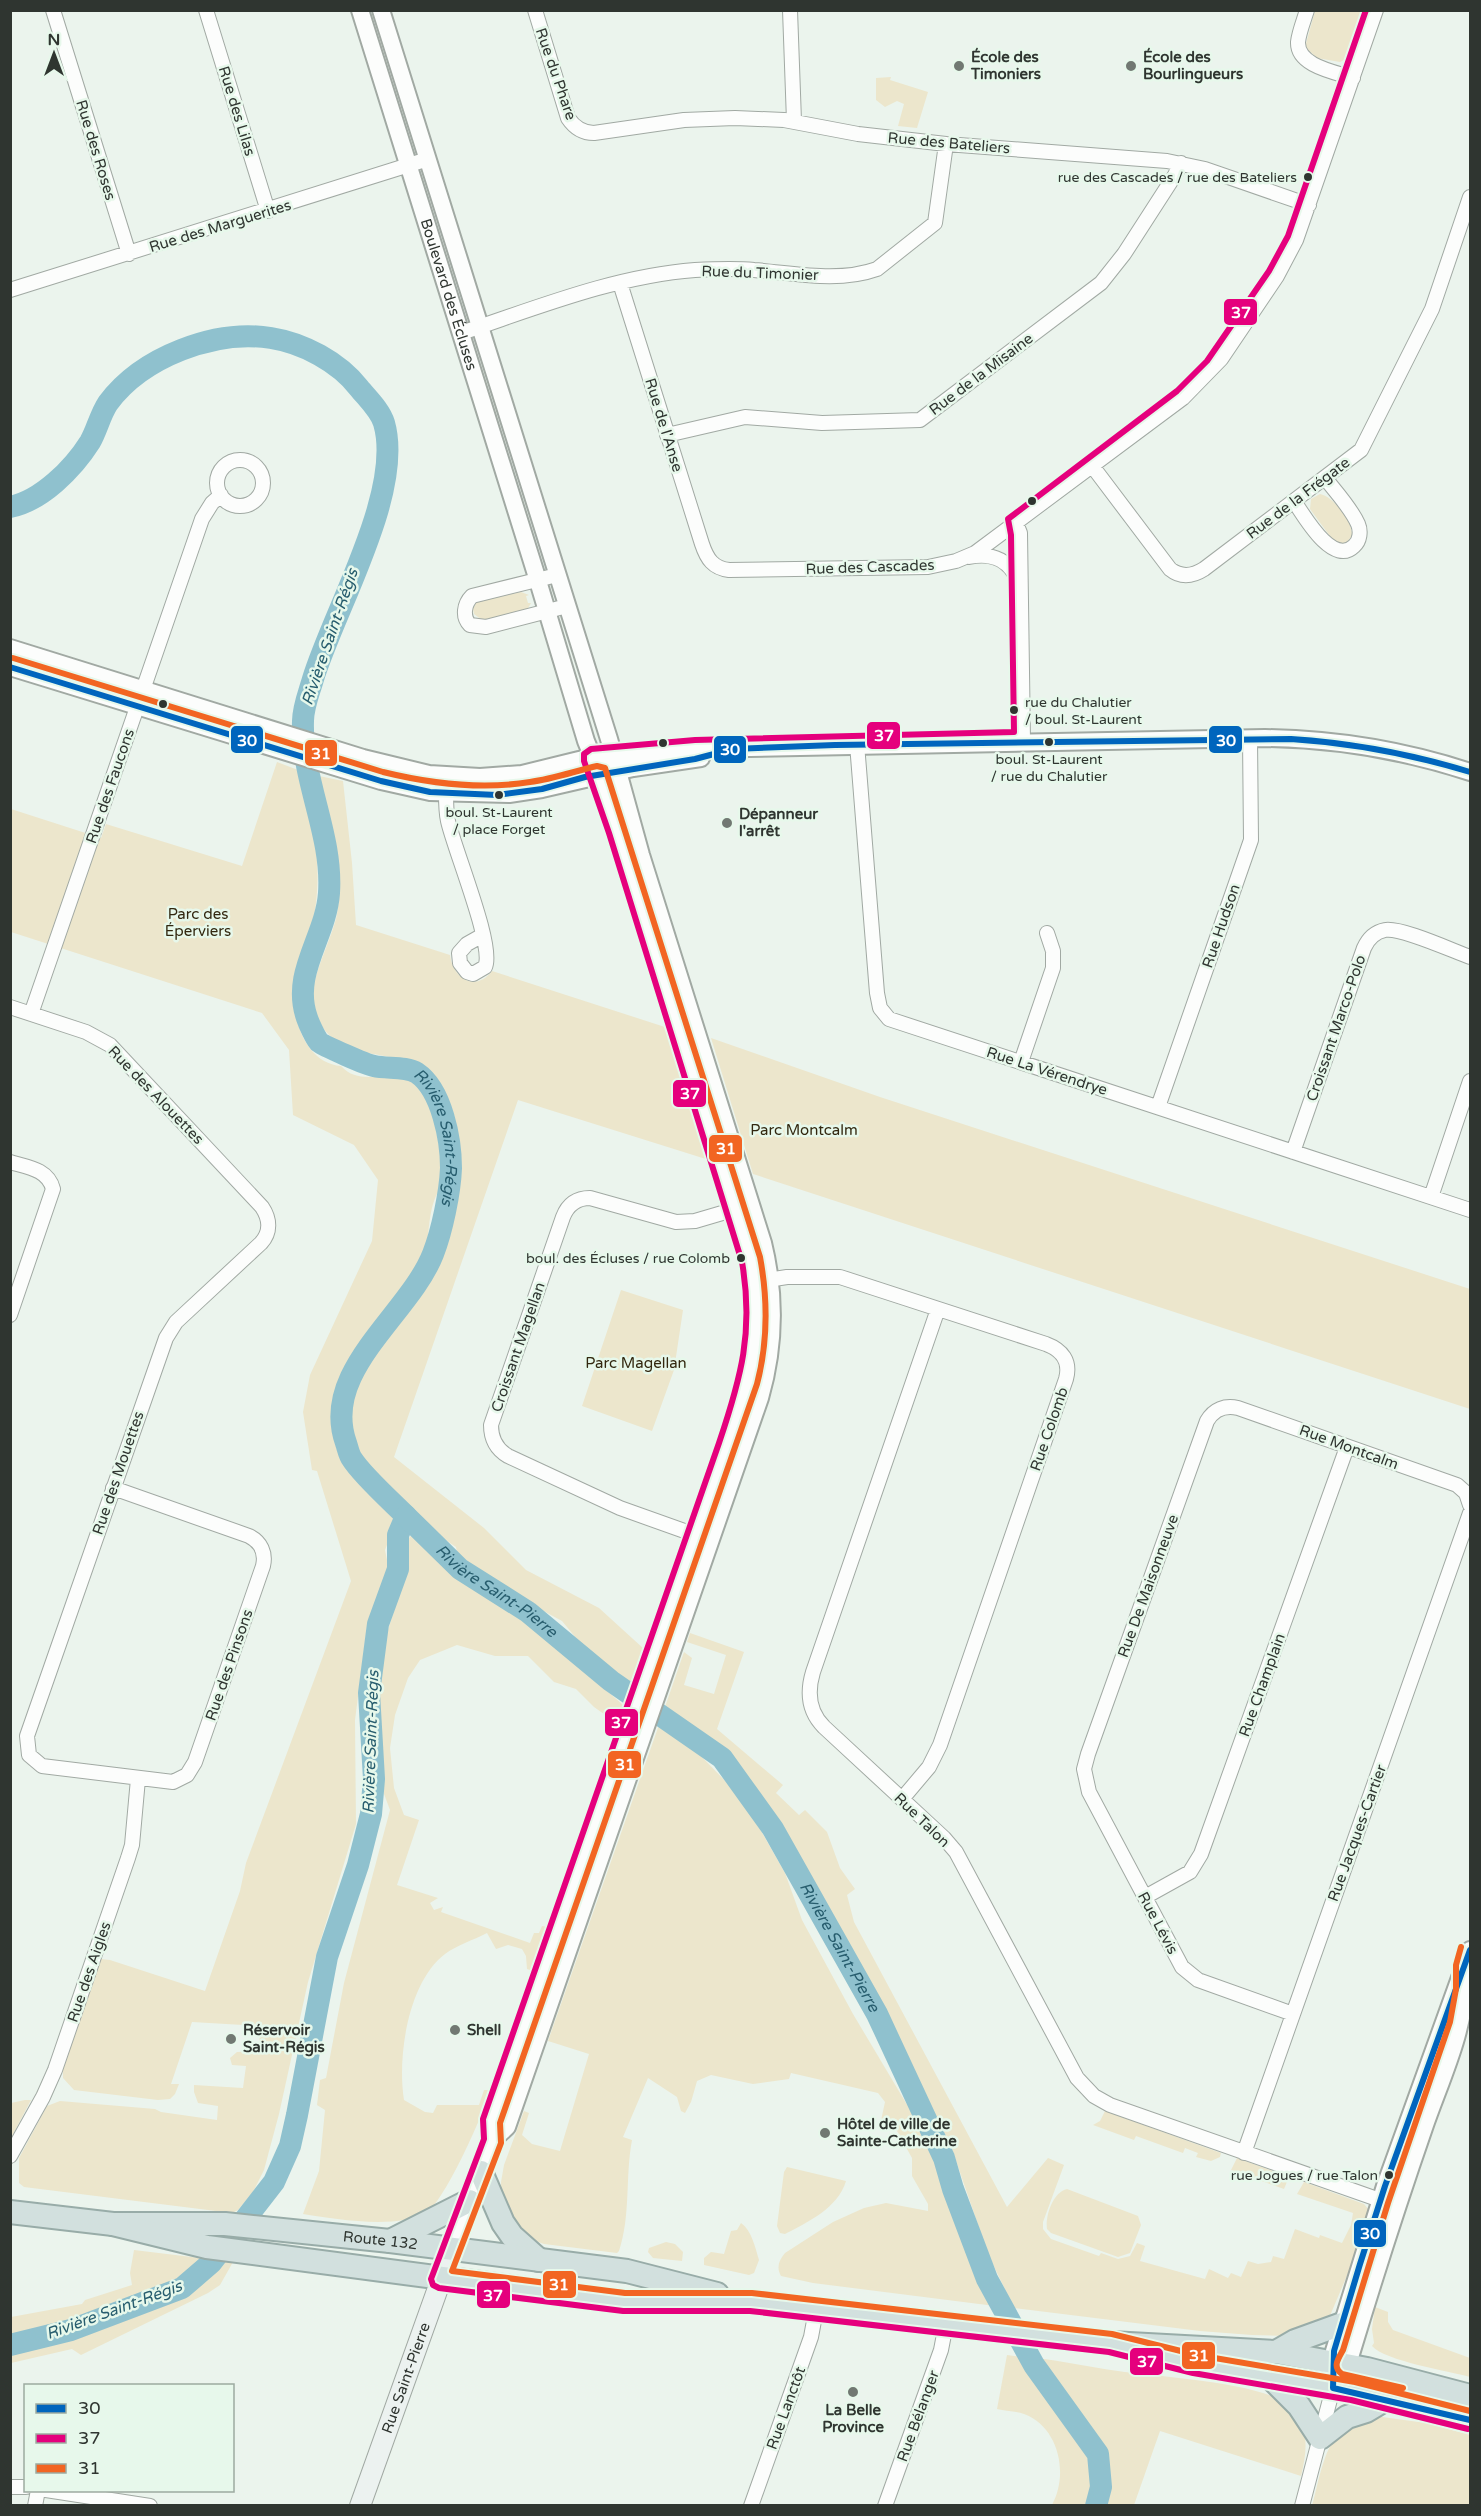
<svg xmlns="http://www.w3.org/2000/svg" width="1481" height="2516" viewBox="0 0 1481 2516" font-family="'Varela Round',sans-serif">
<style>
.green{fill:#ece6cc}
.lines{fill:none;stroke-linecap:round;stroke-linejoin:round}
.river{stroke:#8fc1ce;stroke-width:22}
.minor-casing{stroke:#a1a9a3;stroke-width:16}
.tertiary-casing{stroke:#a1a9a3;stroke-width:20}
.secondary-casing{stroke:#a1a9a3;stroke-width:22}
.trunk-casing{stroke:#98aca8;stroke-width:26}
.minor{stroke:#fcfdfc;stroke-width:14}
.tertiary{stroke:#fcfdfc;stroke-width:16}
.secondary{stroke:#ecf2f0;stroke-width:20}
.trunk{stroke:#d2e0de;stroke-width:22}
.bus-1-casing{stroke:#e7f8eb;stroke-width:10}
.bus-2-casing{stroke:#e7f8eb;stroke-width:10}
.bus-3-casing{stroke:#e7f8eb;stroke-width:10}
.bus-1{stroke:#0065bd;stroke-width:6}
.bus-2{stroke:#e5007d;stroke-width:6}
.bus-3{stroke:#f26522;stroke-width:6}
.poi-dot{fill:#717872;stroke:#e7f8eb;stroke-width:2}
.bus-dot{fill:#2f3530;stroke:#e7f8eb;stroke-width:2}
.labels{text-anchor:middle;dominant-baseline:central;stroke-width:5;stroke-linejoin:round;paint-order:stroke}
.bus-label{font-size:14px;fill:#2f3530;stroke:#e7f8eb;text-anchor:end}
.poi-label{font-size:15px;font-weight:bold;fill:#2f3530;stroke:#e7f8eb;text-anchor:start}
.street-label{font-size:15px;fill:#2f3530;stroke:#e7f8eb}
.park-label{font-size:15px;fill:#32270f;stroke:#e7f8eb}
.water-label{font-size:16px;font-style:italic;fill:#275d6e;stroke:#e7f8eb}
.line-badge{stroke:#e7f8eb;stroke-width:2}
.badge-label{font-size:16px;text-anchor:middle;font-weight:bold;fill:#fff}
</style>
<rect width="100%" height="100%" fill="#ebf4ed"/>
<path class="green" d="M1315,11H1361L1344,60L1340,62L1317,58L1305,47Z
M891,77L890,80L928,92L917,128L898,126L904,104L897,101L885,107L876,100V78Z
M1320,494C1333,496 1353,522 1352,536L1346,543H1336L1332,539L1310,509L1311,499Z
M521,592L529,595L526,596L528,603H531L527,610L482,620L474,614L473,609L477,601Z
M277,762L298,770C310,809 320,849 317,891C316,908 313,928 307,945C304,953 299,961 296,970C287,1003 300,1063 341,1066C366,1093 400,1057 427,1092C438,1107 434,1124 438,1140C441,1152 446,1164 445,1176C445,1186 440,1188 436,1196C426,1218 431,1246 420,1267C414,1279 404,1289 396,1300C361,1345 310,1403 343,1463C351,1477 384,1506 397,1519L385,1550L389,1570L367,1626L355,1720L356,1824L308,1982L279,2114L264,2170L253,2192L238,2210L232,2213L24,2187L19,2183V2158L47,2106L60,2101L155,2109L161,2112L217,2120L218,2106L198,2103L194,2092V2085L243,2088L246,2066L232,2065L230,2058L237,2052L259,2051L260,2026L192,2022L171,2084H179L175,2094L170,2099L158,2100L74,2090L63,2078V2067L101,1959L110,1960L205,1991L240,1891L246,1863L351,1581L317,1471L312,1470L303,1412L310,1375L372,1241L378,1180L354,1145L293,1115L289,1050L262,1013L11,932V809L101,838L106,824L242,866Z
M319,776L343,781L352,863L356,925L450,955C453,978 475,993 492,971L668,1028L709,1160L518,1100L394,1457L484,1528L526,1570L599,1608L644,1649L630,1685L596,1662L562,1621L501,1588L484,1575L466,1568L459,1562L456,1547L426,1527L372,1472L358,1452L346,1418L349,1392L357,1373L389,1337L410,1301L420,1297L424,1289C427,1278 432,1270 435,1259C446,1231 455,1201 457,1171C457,1164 454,1156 455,1149C457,1123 457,1111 441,1090C437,1084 433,1076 427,1072C392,1044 339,1068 315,1014C303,990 332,941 337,914C345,867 329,821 319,776Z
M711,1038L880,1097L1470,1289V1409L753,1174Z
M621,1290L683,1310L674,1370L652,1431L582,1406Z
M416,1530L468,1581L514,1608L623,1705L618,1724L594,1707L576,1689L554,1682L528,1656H495L457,1645L420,1660L408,1678L395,1715L390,1748L394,1788L404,1815L419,1820L397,1885L438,1898L430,1903L434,1910L443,1907L441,1912L530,1943L534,1933H539L542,1926L548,1927L533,1971L527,1969L526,1956L522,1949L508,1945L496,1949L487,1933C474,1940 457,1945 445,1954C408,1982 397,2057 404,2100L425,2112L433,2113L437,2105H479L484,2090H491C483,2114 446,2199 427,2212C398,2230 335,2219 303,2214L319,2171L325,2110L317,2105L320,2080L326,2078L344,1983L390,1810L384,1794L379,1696L381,1652L405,1576L409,1538Z
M690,1633L744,1652L717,1729L783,1785L776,1793L799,1815L805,1810L827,1832L840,1868L855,1889L847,1895L854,1922L1007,2207L1048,2158L1064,2165L1043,2222V2229L1051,2239L1099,2256L1101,2253L1118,2259L1130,2256L1137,2243L1145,2246L1140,2261L1205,2279L1209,2269L1228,2278L1231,2273L1241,2277L1248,2261L1258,2264L1271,2262L1273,2256L1284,2259L1295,2229L1319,2238L1320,2235L1342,2243L1351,2225L1353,2213L1297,2194L1304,2182L1364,2204L1369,2210L1357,2252L1329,2318L1289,2336L1252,2335L1200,2331L1014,2308L988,2254L952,2149L929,2102L867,2004L792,1854L766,1811L736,1771L665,1707L684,1652L692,1658L684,1685L714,1694L726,1655L687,1642Z
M660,1722L699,1754L732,1788L760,1829L785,1873L802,1920L853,2014L906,2103L933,2137V2152L952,2196L961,2233L975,2270L995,2306L813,2283L781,2276C776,2267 779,2260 785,2253L833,2222L864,2208L886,2203L928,2211V2204L912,2176V2158L897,2131L880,2125L885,2102L878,2093L791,2073L789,2079L753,2084L711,2075L697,2081L691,2102L685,2113L681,2111L677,2097L648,2078L623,2137L632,2140C625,2177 631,2215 619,2251L617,2253L544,2244L530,2239L515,2227L501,2190V2182L504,2165L524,2111L529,2113L522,2135L532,2144L560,2151L589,2054L548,2041Z
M25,2100H31L11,2138V2103Z
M1105,2111L1221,2153L1220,2157L1211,2161L1196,2157L1198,2153L1185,2148L1183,2153L1136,2136L1134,2140L1093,2125L1100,2121Z
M1237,2158L1289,2177L1284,2189L1231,2170Z
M787,2167L846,2181C838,2208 808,2222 785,2234L780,2233L777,2226L784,2172Z
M1067,2189L1138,2216L1141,2225L1130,2253L1118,2257L1051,2233L1047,2229C1045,2216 1053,2192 1067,2189Z
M741,2223C752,2231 755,2247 759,2260L754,2273L749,2275L704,2265V2258L711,2252L724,2254L731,2231L737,2230Z
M666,2242L675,2244L683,2252L682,2261L653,2258L648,2252L649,2248Z
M134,2250L233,2262L220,2285L208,2293L81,2355L72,2349L11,2363V2317L82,2304L85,2300L132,2285L130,2273Z
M1375,2307L1388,2312V2322L1393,2330L1470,2358V2377C1449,2371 1385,2361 1372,2346L1374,2343L1372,2329Z
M1007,2355L1021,2357L1040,2390L1075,2433L1089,2458L1091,2484L1087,2505H1052C1069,2474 1059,2427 1024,2414C1016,2411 1005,2411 997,2409Z
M1036,2358C1063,2361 1090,2367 1118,2371C1157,2377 1265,2382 1291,2407C1310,2427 1307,2452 1301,2476L1160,2431L1134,2505H1101C1114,2461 1097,2437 1069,2404C1065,2399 1063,2393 1059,2388C1052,2377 1044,2368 1036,2358Z
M1375,2416L1426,2423L1470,2435V2505L1312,2506C1319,2481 1324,2444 1344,2428C1352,2422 1366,2419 1375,2416Z"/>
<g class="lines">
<g class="river">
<path id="s1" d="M10,507C41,501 73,469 90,442C97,430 100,415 108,403C142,357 215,329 271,338C303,343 339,362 359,388C368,399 380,410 384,423C404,492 334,610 313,679C309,693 303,707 303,721C301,780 333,834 329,893C326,937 291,973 307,1018C309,1024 315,1037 319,1042C324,1046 367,1065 374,1066C387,1069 406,1066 417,1073C442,1090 451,1140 451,1168C450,1193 442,1231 433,1254C409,1315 320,1371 346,1443C348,1449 349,1455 352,1459C362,1475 392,1502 406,1516L398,1535V1569L378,1624L369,1693L374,1779L371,1814L358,1865L327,1957L297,2115L290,2146L274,2182L211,2263L182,2288L71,2330L10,2345"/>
<path id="s2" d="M406,1516L460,1569L528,1612L611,1681L722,1758L773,1829L877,2014L944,2158L953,2189L987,2279L1034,2365L1098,2454L1101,2487L1096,2506"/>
</g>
<defs>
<path id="minor" d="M53,10L129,254
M206,10L268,211
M535,10L568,118C574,127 582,133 594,133L684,120L735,118L784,120L858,134L946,144L1167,161L1205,169L1309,205
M790,10L794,121
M1307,10C1304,20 1299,32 1298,42C1297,66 1335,72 1353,78
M620,283L702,544C707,559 713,568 729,570L928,567L956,561L975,553L1183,398L1221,359L1277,276L1296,240L1376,10
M10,290L428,159
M461,333C536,308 615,276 695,270C714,269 735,268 754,270C794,273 838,283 877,269L935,223L946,144
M667,435L745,417L822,423L920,420L1101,283L1124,254L1175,175L1181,163
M217 483a23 23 0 1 1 46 0a23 23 0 1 1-46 0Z
M1093,467L1170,569C1181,578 1193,576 1204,569L1361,450L1432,309L1470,197
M1294,501C1304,516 1333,567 1354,546C1360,541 1361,531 1358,524C1351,508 1336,492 1325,478
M1016,523L1020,533L1023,741
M969,557C993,552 1012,561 1019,585
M557,575L472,596C464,604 462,617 470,625L486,627L567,606
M857,744L877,993L880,1008L889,1019L1470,1210
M446,793C446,803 446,812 448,821C454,849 495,947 485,967L473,974L467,972L460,963L459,953L467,944L483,935
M10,1007L86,1032L110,1045L262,1207C270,1219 271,1232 261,1243L176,1322L166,1338L27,1736L29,1755L42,1766L173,1782L187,1775L195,1762L263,1566C266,1553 261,1542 249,1536L113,1488
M31,1014L202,519L212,503L221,495
M1021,1062L1053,968V951L1047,933
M1158,1107L1251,840L1250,738
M1293,1152L1364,948C1368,939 1375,932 1385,930C1401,927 1453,951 1470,957
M10,1162C27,1167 48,1169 53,1189L10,1315
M1431,1197L1470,1081
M761,1281L787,1277H840L1046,1344C1062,1350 1071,1361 1066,1379L940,1745L929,1767L902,1799
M938,1309L813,1672C807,1692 808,1711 824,1727L944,1838L956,1852L1077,2078L1094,2096L1110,2105L1397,2206
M704,1538L620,1508L508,1456C496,1449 491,1439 491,1425L563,1217C568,1204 577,1198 590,1198L676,1222L695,1221L746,1206
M1145,1897L1190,1872L1201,1854L1347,1447
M1293,2014L1198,1980L1182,1967L1089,1792L1084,1769L1088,1754L1207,1421C1214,1409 1225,1405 1238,1408L1457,1485L1466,1493L1470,1505
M1244,2153L1470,1513
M10,2156L43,2097L55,2070L128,1858L132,1845L138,1779
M10,2487H26
M46,2490L150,2506
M35,2506L38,2490
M751,2506L811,2337L816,2310
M885,2506L941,2350L946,2324
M1302,2506L1333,2388"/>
<g id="tertiary">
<path id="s3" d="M360,10L535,571L586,741L605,788L751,1260L757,1303L758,1329L754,1358L745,1394L491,2122L493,2140"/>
<path d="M381,10L609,739L641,855L763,1243C776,1296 775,1346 760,1398L507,2127L493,2140L452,2249"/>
<path d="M10,648L363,758L429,774L480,777L522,774L579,760L695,749L1265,738C1336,739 1403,750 1470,772"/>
<path d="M10,667L381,781L430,792L509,794L542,789L633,768L701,758"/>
<path d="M1333,2373L1334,2351L1385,2186L1470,1950"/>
<path d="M1341,2374L1351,2354C1374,2278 1398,2203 1424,2128C1440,2081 1466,2029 1465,1979"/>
</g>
<g id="secondary">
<path id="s4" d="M360,2506L452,2249"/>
</g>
<g id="trunk">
<path d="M481,2172L503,2223L512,2236L539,2260"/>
<path id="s5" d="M10,2212L113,2224H225L390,2241L627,2271L717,2294"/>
<path d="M113,2224L207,2247L624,2302H751L1111,2343L1276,2352L1367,2369L1470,2396"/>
<path d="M390,2241L469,2201"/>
<path d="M1276,2352L1295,2341L1342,2324"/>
<path d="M1156,2355L1195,2364L1353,2391L1470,2420"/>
<path d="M1269,2376L1299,2406L1320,2438L1347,2417L1366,2411L1386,2399"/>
</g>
</defs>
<use href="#minor" class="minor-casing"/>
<use href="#tertiary" class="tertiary-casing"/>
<use href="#secondary" class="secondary-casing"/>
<use href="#trunk" class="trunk-casing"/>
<use href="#minor" class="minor"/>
<use href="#tertiary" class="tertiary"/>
<use href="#secondary" class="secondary"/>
<use href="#trunk" class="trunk"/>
<defs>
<path id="bus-1" d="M10,667L381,781L430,792L497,795L542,789L585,777L695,759L733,749L835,745L1291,739C1353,743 1411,754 1470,772
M1470,1950L1385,2186L1360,2264L1334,2351L1333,2388L1470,2420"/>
<path id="bus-2" d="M1366,10L1288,236L1269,271L1207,361L1177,391L1008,519L1011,535L1014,732L695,740L591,749L584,754V761L609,833L742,1262C754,1331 741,1378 719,1443L483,2119L484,2139L431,2279L433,2285L439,2288L623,2311H750L1109,2352L1193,2373L1351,2400L1468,2429"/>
<path id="bus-3" d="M13,658L383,772C432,784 481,790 530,782C553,779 575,771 597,766L605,768L760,1257C768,1300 768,1342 757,1384L500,2123L501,2143L452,2271L625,2293H752L1112,2334L1197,2355L1355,2382L1470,2411
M1403,2388L1342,2374C1332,2367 1338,2359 1343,2350L1388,2203L1450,2022L1456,1989V1965L1461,1947"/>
</defs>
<use href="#bus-1" class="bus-1-casing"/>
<use href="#bus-2" class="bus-2-casing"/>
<use href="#bus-3" class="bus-3-casing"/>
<use href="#bus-1" class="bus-1"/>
<use href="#bus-2" class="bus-2"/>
<use href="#bus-3" class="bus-3"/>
</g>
<g class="poi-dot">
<circle cx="959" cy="66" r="6"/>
<circle cx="1131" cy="66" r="6"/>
<circle cx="727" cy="823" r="6"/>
<circle cx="455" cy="2030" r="6"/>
<circle cx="231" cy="2039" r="6"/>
<circle cx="825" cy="2133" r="6"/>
<circle cx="853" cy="2392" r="6"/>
</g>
<g class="bus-dot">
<circle cx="1308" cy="177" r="5"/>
<circle cx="1032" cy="501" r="5"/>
<circle cx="163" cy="704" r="5"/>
<circle cx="1014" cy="710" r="5"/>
<circle cx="1049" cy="742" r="5"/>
<circle cx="663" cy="743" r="5"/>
<circle cx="499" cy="795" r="5"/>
<circle cx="741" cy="1258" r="5"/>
<circle cx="1389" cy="2175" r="5"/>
</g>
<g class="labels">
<g class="bus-label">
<text x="1297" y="177">rue des Cascades / rue des Bateliers</text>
<text x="1025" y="702" text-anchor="start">rue du Chalutier<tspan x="1025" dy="17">/ boul. St-Laurent</tspan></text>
<text x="1049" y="759" text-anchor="middle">boul. St-Laurent<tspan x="1049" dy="17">/ rue du Chalutier</tspan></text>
<text x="499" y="812" text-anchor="middle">boul. St-Laurent<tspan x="499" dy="17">/ place Forget</tspan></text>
<text x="730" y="1258">boul. des Écluses / rue Colomb</text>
<text x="1378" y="2175">rue Jogues / rue Talon</text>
</g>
<g class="poi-label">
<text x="971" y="57">École des<tspan x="971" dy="17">Timoniers</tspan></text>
<text x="1143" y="57">École des<tspan x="1143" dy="17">Bourlingueurs</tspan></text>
<text x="739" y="814">Dépanneur<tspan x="739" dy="17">l'arrêt</tspan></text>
<text x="243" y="2030">Réservoir<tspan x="243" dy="17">Saint-Régis</tspan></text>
<text x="467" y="2030">Shell</text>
<text x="837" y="2124">Hôtel de ville de<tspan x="837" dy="17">Sainte-Catherine</tspan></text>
<text x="853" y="2410" text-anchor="middle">La Belle<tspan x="853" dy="17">Province</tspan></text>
</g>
<g class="street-label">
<text transform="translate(556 74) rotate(71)">Rue du Phare</text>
<text transform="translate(237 111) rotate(73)">Rue des Lilas</text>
<text transform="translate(949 143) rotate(5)">Rue des Bateliers</text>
<text transform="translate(96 150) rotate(73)">Rue des Roses</text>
<text transform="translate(220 226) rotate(-17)">Rue des Marguerites</text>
<text transform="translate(760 273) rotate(2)">Rue du Timonier</text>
<text stroke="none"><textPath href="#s3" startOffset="298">Boulevard des Écluses</textPath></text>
<text transform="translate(981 374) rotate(-37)">Rue de la Misaine</text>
<text transform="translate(664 425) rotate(73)">Rue de l'Anse</text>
<text transform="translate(1298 498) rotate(-37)">Rue de la Frégate</text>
<text transform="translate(870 567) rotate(-2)">Rue des Cascades</text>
<text transform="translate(110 786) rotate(-71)">Rue des Faucons</text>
<text transform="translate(1221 926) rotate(-71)">Rue Hudson</text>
<text transform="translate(1336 1028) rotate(-71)">Croissant Marco-Polo</text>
<text transform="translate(1047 1071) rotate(18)">Rue La Vérendrye</text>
<text transform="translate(156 1095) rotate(46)">Rue des Alouettes</text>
<text transform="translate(518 1347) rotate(-71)">Croissant Magellan</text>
<text transform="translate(1049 1429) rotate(-71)">Rue Colomb</text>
<text transform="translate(1349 1447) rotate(20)">Rue Montcalm</text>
<text transform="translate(118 1473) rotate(-71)">Rue des Mouettes</text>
<text transform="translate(1148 1586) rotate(-70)">Rue De Maisonneuve</text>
<text transform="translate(229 1665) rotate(-71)">Rue des Pinsons</text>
<text transform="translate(1262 1685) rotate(-70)">Rue Champlain</text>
<text transform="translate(922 1820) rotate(44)">Rue Talon</text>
<text transform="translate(1357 1833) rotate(-70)">Rue Jacques-Cartier</text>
<text transform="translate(1158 1923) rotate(62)">Rue Lévis</text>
<text transform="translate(89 1972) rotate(-71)">Rue des Aigles</text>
<text stroke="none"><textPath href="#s5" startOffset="372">Route 132</textPath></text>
<text stroke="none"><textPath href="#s4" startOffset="136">Rue Saint-Pierre</textPath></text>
<text transform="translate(786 2408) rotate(-70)">Rue Lanctôt</text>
<text transform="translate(918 2416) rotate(-70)">Rue Bélanger</text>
</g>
<g class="park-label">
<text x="198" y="914">Parc des<tspan x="198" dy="17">Éperviers</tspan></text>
<text x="804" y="1130">Parc Montcalm</text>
<text x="636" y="1363">Parc Magellan</text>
</g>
<g class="water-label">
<text transform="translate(330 637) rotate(-71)">Rivière Saint-Régis</text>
<text stroke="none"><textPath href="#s1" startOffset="1296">Rivière Saint-Régis</textPath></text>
<text stroke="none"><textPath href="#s2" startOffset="118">Rivière Saint-Pierre</textPath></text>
<text transform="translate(371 1742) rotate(-88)">Rivière Saint-Régis</text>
<text stroke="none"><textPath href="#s2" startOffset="622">Rivière Saint-Pierre</textPath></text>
<text transform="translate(114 2310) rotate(-20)">Rivière Saint-Régis</text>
</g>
</g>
<g class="line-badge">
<rect x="1223" y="298" width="35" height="28" rx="6" fill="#e5007d"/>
<rect x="866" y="721" width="35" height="29" rx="6" fill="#e5007d"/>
<rect x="230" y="725" width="34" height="29" rx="6" fill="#0065bd"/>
<rect x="1208" y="725" width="35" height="29" rx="6" fill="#0065bd"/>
<rect x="713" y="735" width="34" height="29" rx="6" fill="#0065bd"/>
<rect x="304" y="739" width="34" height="28" rx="6" fill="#f26522"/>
<rect x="672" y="1079" width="35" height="29" rx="6" fill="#e5007d"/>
<rect x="708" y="1134" width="35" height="29" rx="6" fill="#f26522"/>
<rect x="604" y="1708" width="35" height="29" rx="6" fill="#e5007d"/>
<rect x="607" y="1750" width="35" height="29" rx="6" fill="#f26522"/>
<rect x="1353" y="2219" width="34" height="29" rx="6" fill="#0065bd"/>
<rect x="542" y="2270" width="35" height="29" rx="6" fill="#f26522"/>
<rect x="476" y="2280" width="35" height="29" rx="6" fill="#e5007d"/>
<rect x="1181" y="2341" width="35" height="29" rx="6" fill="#f26522"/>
<rect x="1129" y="2347" width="35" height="29" rx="6" fill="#e5007d"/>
</g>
<g class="badge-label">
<text x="1241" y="318">37</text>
<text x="884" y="741">37</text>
<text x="247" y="746">30</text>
<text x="1226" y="746">30</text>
<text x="730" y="755">30</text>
<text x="321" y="759">31</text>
<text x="690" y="1099">37</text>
<text x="726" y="1154">31</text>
<text x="621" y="1728">37</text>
<text x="625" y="1770">31</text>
<text x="1370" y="2239">30</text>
<text x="559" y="2290">31</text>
<text x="493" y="2301">37</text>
<text x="1199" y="2361">31</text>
<text x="1147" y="2367">37</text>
</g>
<rect width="1481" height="2516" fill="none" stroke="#2f3530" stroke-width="24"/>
<rect x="24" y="2384" width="210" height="108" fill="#e7f8eb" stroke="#9daaa0" stroke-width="1.5"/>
<rect x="36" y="2404" width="30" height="9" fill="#0065bd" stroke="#9daaa0" stroke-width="1.5"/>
<text x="78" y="2414" font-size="18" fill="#2f3530">30</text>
<rect x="36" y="2434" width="30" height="9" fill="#e5007d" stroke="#9daaa0" stroke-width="1.5"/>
<text x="78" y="2444" font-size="18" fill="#2f3530">37</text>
<rect x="36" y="2464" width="30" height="9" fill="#f26522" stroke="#9daaa0" stroke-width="1.5"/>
<text x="78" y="2474" font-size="18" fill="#2f3530">31</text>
<g transform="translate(54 54)" stroke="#e7f8eb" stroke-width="4.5" paint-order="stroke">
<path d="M0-4.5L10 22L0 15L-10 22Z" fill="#2f3530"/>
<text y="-9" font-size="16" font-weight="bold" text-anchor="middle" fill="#2f3530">N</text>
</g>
</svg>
